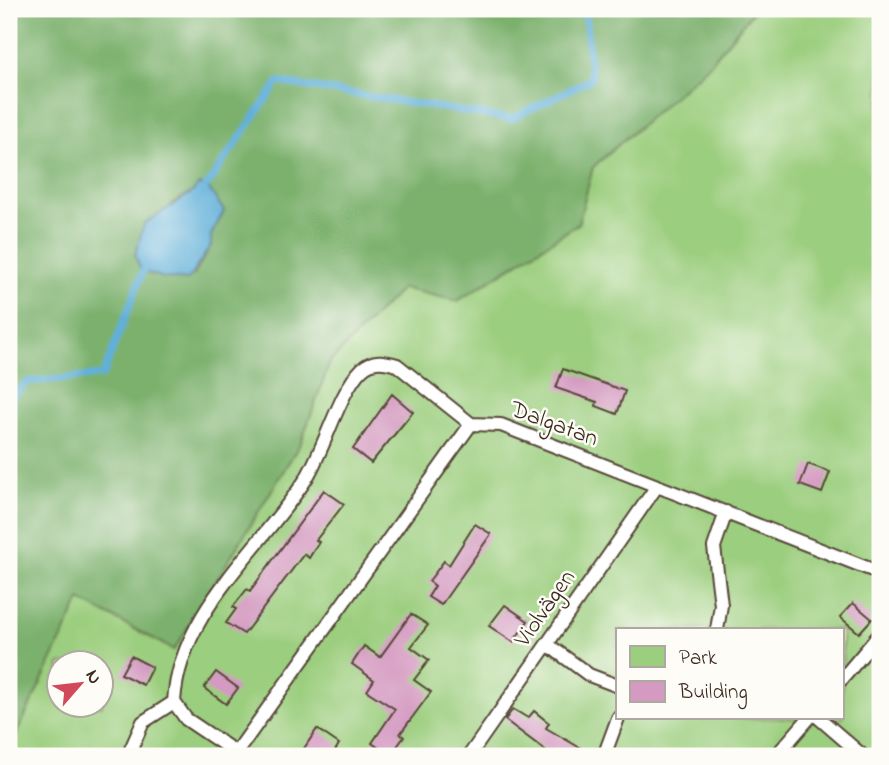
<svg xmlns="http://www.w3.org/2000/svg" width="889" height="765" viewBox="0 0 889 765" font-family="'Indie Flower',sans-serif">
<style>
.green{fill:#9bce7e;stroke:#6b7c4e;stroke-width:2;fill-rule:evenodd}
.forest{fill:#7cb16d;stroke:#5c6e46;stroke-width:2;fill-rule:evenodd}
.water{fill:#60b0da;stroke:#4e6d7c;stroke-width:2}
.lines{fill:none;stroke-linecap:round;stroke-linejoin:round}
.stream{stroke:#60b0da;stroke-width:7}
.building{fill:#d49ac1}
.service-casing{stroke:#564637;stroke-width:16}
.service{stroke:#fff;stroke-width:12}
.labels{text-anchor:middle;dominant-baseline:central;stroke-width:5;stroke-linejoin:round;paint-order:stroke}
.street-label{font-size:24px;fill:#3b2a1e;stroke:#fdfcf7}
</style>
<rect width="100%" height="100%" fill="#fdfcf7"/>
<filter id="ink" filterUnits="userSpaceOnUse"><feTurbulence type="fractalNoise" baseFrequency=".0143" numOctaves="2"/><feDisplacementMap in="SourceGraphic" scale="14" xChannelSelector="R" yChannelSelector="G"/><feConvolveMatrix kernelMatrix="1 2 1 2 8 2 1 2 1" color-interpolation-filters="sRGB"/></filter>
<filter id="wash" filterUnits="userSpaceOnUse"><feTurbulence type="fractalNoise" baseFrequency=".00686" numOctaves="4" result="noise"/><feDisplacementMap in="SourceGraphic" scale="28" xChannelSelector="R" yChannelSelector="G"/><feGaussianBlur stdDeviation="1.57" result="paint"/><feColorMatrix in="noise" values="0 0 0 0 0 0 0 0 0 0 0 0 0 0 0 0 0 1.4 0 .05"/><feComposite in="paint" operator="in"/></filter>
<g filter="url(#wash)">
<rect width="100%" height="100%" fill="#ede3c3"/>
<path class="green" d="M755,9H880V756H9V750L80,599L174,650L301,442L330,362L402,288L458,301L578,224L593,167L707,67ZM618,630H842V718H618ZM60,664H102V706H60Z"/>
<path class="forest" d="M9,9H755L707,67L593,167L578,224L457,301L402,288L330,362L301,442L174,650L80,600L9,750ZM193,192L211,193L224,211L211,235V245L194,275L171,204Z"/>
<path class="water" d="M198,185L207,186L224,211L211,235V245L188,280L164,278L141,271L135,255L144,224L193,192Z"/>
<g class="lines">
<path class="stream" d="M202,193L278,82L511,119L591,79L585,9
M9,400L27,382L103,375L145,266"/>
</g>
<g id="blocks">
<path class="building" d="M563,369L625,391L617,414L596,406L597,402L556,388Z
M392,394L413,412L371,463L353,449Z
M808,464L830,472L822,493L800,485Z
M324,490L344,504L316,540L319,542L309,558L304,554L244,634L226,623L236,609L233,607L247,589L250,591Z
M475,524L491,534L441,605L428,597L435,586L429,581L444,561L449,565Z
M853,603L872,619L859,633L840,617Z
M505,605L528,621L513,642L489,626Z
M411,614L428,625L411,647L429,660L414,680L431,692L400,734L404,737L390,756L372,743L395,709L367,691L374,680L352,664L364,646L380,657Z
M131,656L152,667L143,685L121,674Z
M216,672L238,688L226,704L204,688Z
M513,709L528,718L534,711L549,723L546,728L594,756H553L505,720Z
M317,729L339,744L332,756H299Z"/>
</g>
</g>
<g filter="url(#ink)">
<use href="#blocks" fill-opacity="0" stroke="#564637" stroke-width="2"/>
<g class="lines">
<defs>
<path id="service" d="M717,630L721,605L714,547L726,512
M547,644L589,675L618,686
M842,679L880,634
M174,702C179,614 257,552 304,482C324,452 339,391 362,369C373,359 384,361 397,365L471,424L501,425L880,573
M174,702L186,719L241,756
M819,718L863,756
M236,753L471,424
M128,756L143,722L174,702
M469,756L657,486
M604,756L618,718
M776,756L809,718"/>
</defs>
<use href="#service" class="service-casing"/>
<use href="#service" class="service"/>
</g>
</g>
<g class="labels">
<g class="street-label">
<text transform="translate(554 425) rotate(20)">Dalgatan</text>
<text transform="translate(546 609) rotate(-55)">Violvägen</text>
</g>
</g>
<rect width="889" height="765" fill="none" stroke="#fdfcf7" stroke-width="35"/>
<rect x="616" y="628" width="228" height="91" fill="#fdfcf7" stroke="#afa8a0" stroke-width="2"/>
<rect x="630" y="646" width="35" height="21" fill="#9bce7e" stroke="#afa8a0" stroke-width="2"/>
<text x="679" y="664" font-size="21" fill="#3b2a1e">Park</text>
<rect x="630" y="681" width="35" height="21" fill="#d49ac1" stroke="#afa8a0" stroke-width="2"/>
<text x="679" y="698" font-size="21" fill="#3b2a1e">Building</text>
<g transform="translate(80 684) rotate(62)"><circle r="33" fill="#fdfcf7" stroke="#afa8a0" stroke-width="2"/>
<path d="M0-5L12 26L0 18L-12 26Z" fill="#d1495b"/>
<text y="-10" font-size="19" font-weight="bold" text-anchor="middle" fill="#3b2a1e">N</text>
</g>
</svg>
